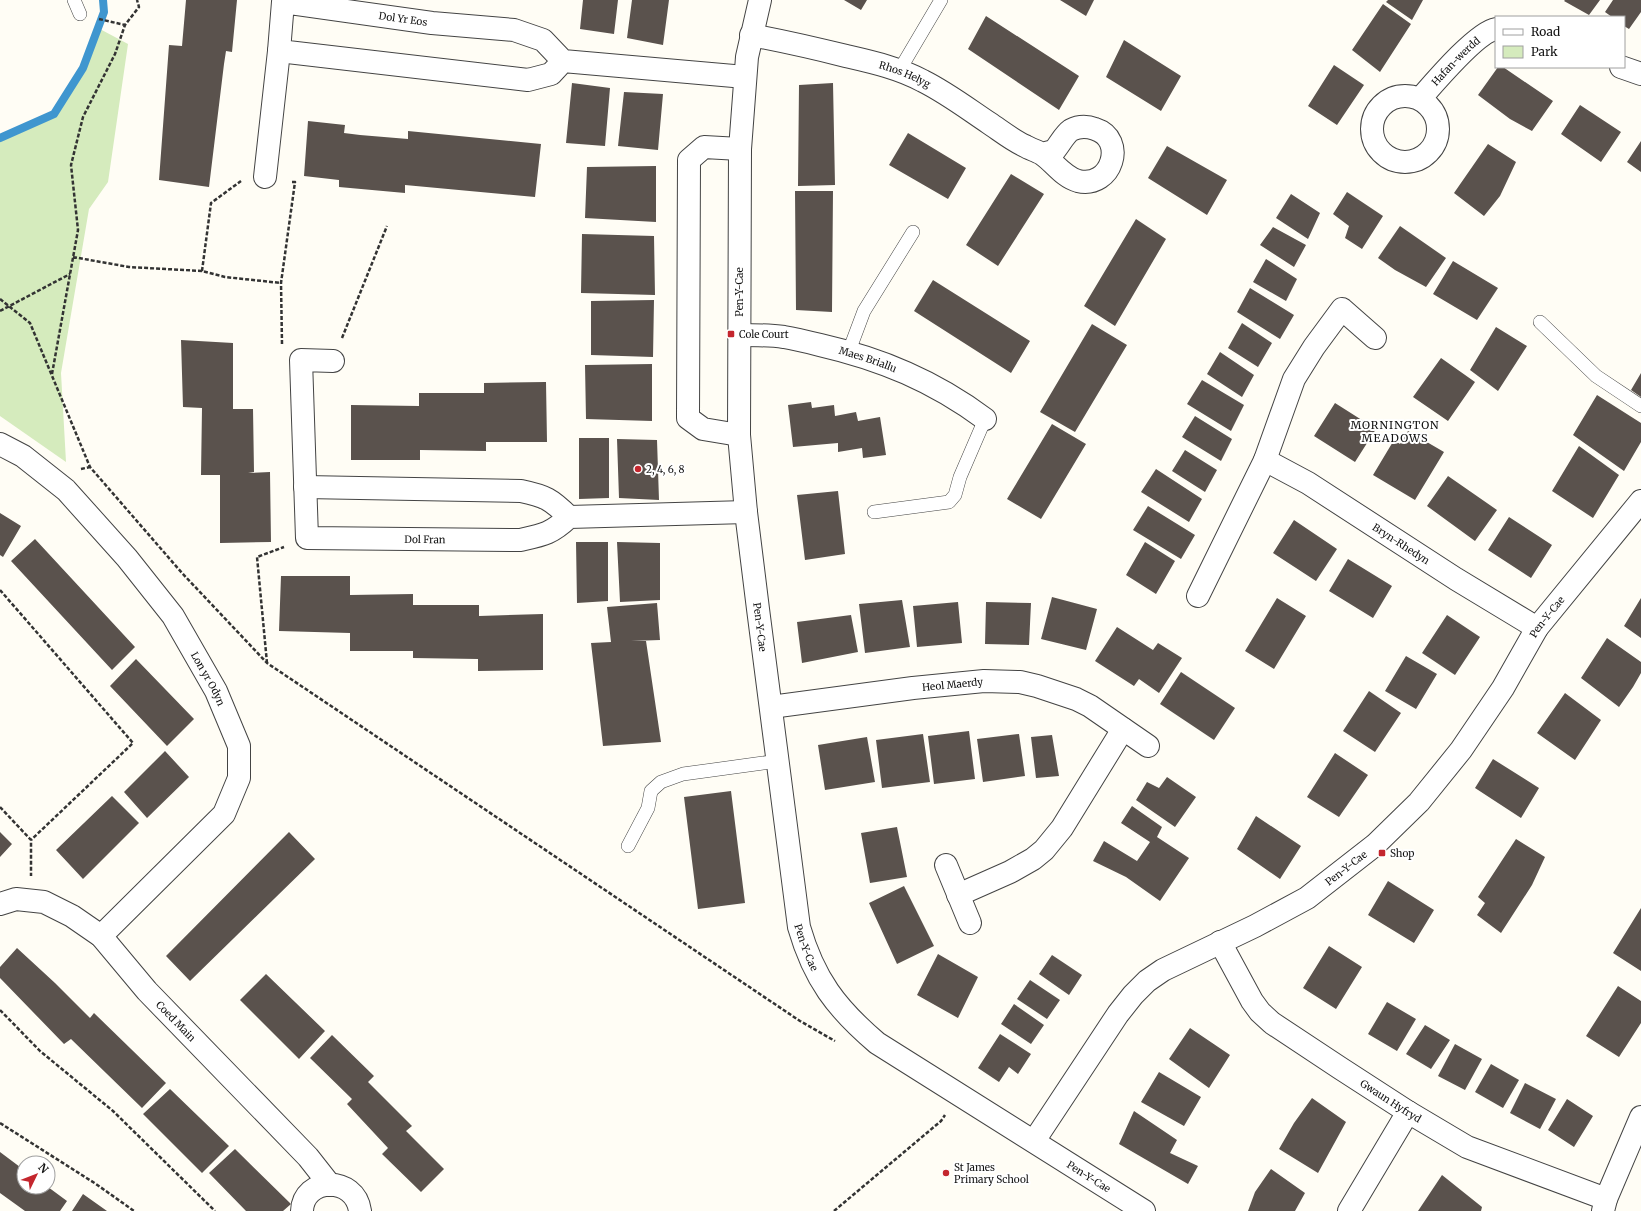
<svg xmlns="http://www.w3.org/2000/svg" width="1641" height="1211" viewBox="0 0 1641 1211" font-family="Merriweather,serif">
<style>
.green{fill:#d5ebbd}
.lines{fill:none;stroke-linecap:round;stroke-linejoin:round}
.stream{stroke:#3f96cf;stroke-width:8}
.building{fill:#5a524d}
.lane-casing{stroke:#444;stroke-width:14}
.street-casing{stroke:#444;stroke-width:24}
.path{stroke:#333;stroke-width:2.5;stroke-dasharray:4 2;stroke-linecap:butt}
.lane{stroke:#fff;stroke-width:13}
.street{stroke:#fff;stroke-width:22}
.poi-dot{fill:#c4262e;stroke:#fff;stroke-width:1.5}
.labels{text-anchor:middle;dominant-baseline:central;stroke-width:4;stroke-linejoin:round;paint-order:stroke}
.street-label{font-size:10px;fill:#111;stroke:#fff}
.poi-label{font-size:10px;fill:#111;stroke:#fff;text-anchor:start}
.neighbourhood-label{font-size:11px;letter-spacing:1px;fill:#111;stroke:#fff}
</style>
<rect width="100%" height="100%" fill="#fffdf5"/>
<path class="green" d="M98,28L128,44L108,182L89,209L61,373L66,462L0,416V138L54,114L83,68Z"/>
<g class="lines">
<path class="stream" d="M0,138L54,114L83,68L104,12L103,0"/>
</g>
<path class="building" d="M186,0H237L232,52L226,51L224,64L209,187L159,180L169,45L182,46Z
M583,0H618L614,34L580,29Z
M632,0H669L663,45L627,38Z
M844,0H867L861,10Z
M1060,0H1094L1086,16Z
M1388,0H1423L1412,20L1386,2Z
M1565,0H1600L1589,15L1564,1Z
M1613,0H1641V12L1629,29L1624,26V17H1612L1605,12Z
M1383,4L1411,24L1380,72L1352,50Z
M986,16L1079,76L1059,110L968,49Z
M1124,40L1181,76L1161,111L1106,77Z
M1334,65L1364,85L1337,125L1308,106Z
M1498,67H1503L1553,101L1532,131L1510,119L1478,95Z
M572,83L610,88L605,146L566,143Z
M833,83L835,185L798,186L799,85Z
M624,92L663,94L658,150L618,146Z
M1580,105L1621,132L1601,162L1561,134Z
M308,121L345,125L344,133L360,135L408,139V131L541,144L535,197L405,185V193L339,187V180L304,176Z
M908,133L966,168L948,199L889,165Z
M1641,141V172L1627,162Z
M1488,144L1516,162L1500,196L1484,216L1454,193Z
M1167,146L1227,180L1207,215L1148,178Z
M656,166V222L585,218L587,167Z
M1011,174L1044,194L998,266L966,245Z
M795,191H833L832,312L796,310Z
M1347,192L1383,216L1362,249L1345,238L1349,226L1333,214Z
M1291,194L1320,213L1308,239L1276,218Z
M1136,219L1166,239L1115,326L1084,306Z
M1400,226L1446,258L1426,287L1395,270L1378,258Z
M1273,227L1306,245L1294,267L1260,245Z
M582,234L654,236L655,295L581,293Z
M1266,259L1297,279L1286,301L1253,282Z
M1453,261L1498,288L1477,320L1433,294Z
M933,280L1030,341L1011,373L914,311Z
M1250,288L1294,315L1280,339L1237,312Z
M654,300L653,357L591,355V301Z
M1242,323L1272,343L1258,367L1228,348Z
M1092,324L1127,345L1075,432L1040,412Z
M1496,327L1527,346L1498,391L1470,370Z
M181,340L233,343V409H253L254,472L248,473L270,472L271,542L220,543V475H201L202,408L183,407Z
M1220,352L1254,375L1242,397L1207,374Z
M1441,358L1475,382L1448,421L1413,397Z
M652,364V421L586,419L585,365Z
M1641,373V397L1631,390Z
M1202,380L1244,405L1231,431L1187,404Z
M546,382L547,442H486V451L420,450V460H351V405L419,406V393H484V383Z
M1597,395L1641,423V442L1624,471L1573,435Z
M811,402L812,408L834,405L835,416L856,412L858,421L880,417L886,455L863,458L862,448L838,452V443L793,447L788,405Z
M1335,403L1376,429L1355,462L1314,436Z
M1195,416L1232,439L1221,461L1182,437Z
M1052,424L1086,444L1041,519L1007,499Z
M1408,431L1444,452L1415,500L1373,475L1394,440L1400,444Z
M579,438H609V498L579,499Z
M617,439L657,440L659,500L619,498Z
M1579,446L1619,475L1593,518L1552,491Z
M1185,450L1217,470L1205,492L1172,471Z
M1156,469L1202,499L1189,522L1141,492Z
M1448,476L1497,510L1475,541L1427,506Z
M838,491L845,554L805,560L797,495Z
M1148,506L1195,535L1181,559L1133,530Z
M0,513L21,526L3,557L0,555Z
M1509,517L1552,545L1531,578L1488,550Z
M1294,520L1337,549L1316,581L1273,553Z
M35,539L135,647L112,670L11,561Z
M576,542H608V601L577,603Z
M617,542L660,543V600L620,602Z
M1145,542L1175,561L1156,594L1126,575Z
M1348,559L1392,586L1373,618L1329,591Z
M281,576H350V595L413,594V605H479V616L543,614V670L478,671V659L413,658V651H350V633L279,631Z
M1052,597L1097,609L1086,650L1041,639Z
M1277,598L1306,616L1274,669L1245,651Z
M1641,598V638L1624,626Z
M902,600L910,647L865,653L859,604Z
M958,602L962,643L917,647L913,606Z
M986,602L1031,603L1029,645L985,644Z
M657,603L660,640L631,641H646L661,742L603,746L591,643L611,642L607,607Z
M851,615L858,652L802,663L797,622Z
M1447,615L1480,637L1455,675L1422,653Z
M1117,627L1153,650L1158,643L1182,658L1159,693L1139,679L1134,686L1095,661Z
M1607,638L1641,662V673L1633,687L1619,707L1581,678Z
M1406,656L1437,674L1416,709L1385,691Z
M136,659L194,719L167,746L110,686Z
M1181,672L1235,708L1214,740L1160,704Z
M1369,691L1401,713L1375,752L1343,731Z
M1565,693L1601,720L1575,760L1537,733Z
M969,731L975,779L934,784L928,736Z
M923,734L930,782L882,788L876,740Z
M1019,734L1025,776L983,782L977,739Z
M1052,735L1059,776L1036,778L1031,737Z
M867,737L875,782L825,790L818,745Z
M165,751L189,777L147,818L124,792Z
M1335,753L1368,775L1339,817L1307,797Z
M1493,759L1539,788L1521,818L1475,788Z
M1167,777L1196,797L1175,827L1136,800L1147,782L1159,788Z
M731,791L745,903L698,909L684,797Z
M112,796L139,823L83,879L56,850Z
M1132,806L1162,827L1157,837L1189,858L1160,901L1126,877L1093,861L1104,841L1137,861L1150,842L1121,823Z
M1256,816L1301,846L1280,879L1237,849Z
M897,827L907,877L870,883L861,833Z
M0,832L12,844L0,857Z
M289,832L315,859L190,981L166,956Z
M1516,839L1545,857L1532,885L1501,933L1477,915L1485,903L1478,897Z
M1388,881L1434,910L1414,943L1368,915Z
M904,886L934,946L897,964L869,903Z
M1641,908V971L1613,953Z
M1329,946L1362,967L1336,1009L1303,988Z
M17,948L55,983L90,1018L94,1013L166,1083L142,1108L71,1039L64,1044L0,978V967Z
M938,954L978,977L958,1018L917,995Z
M1052,955L1082,975L1069,995L1039,974Z
M266,974L325,1031L299,1059L240,1000Z
M1030,980L1060,1000L1047,1019L1017,999Z
M1618,986L1641,1001V1023L1619,1057L1586,1036Z
M1387,1002L1416,1019L1397,1051L1368,1034Z
M1014,1004L1044,1025L1031,1044L1001,1024Z
M1425,1025L1450,1040L1431,1069L1406,1054Z
M1190,1028L1230,1055L1209,1088L1169,1059Z
M1000,1034L1031,1054L1018,1074L1009,1067L999,1082L978,1068Z
M332,1035L374,1076L368,1082L412,1126L406,1131L444,1169L421,1192L382,1154L388,1148L347,1104L352,1099L310,1058Z
M1455,1044L1482,1059L1465,1090L1438,1076Z
M1491,1064L1519,1080L1503,1108L1475,1092Z
M1159,1072L1201,1097L1184,1126L1141,1102Z
M1525,1083L1556,1099L1540,1129L1510,1113Z
M170,1089L229,1146L202,1173L143,1114Z
M1312,1098L1346,1122L1318,1173L1279,1149L1294,1123Z
M1567,1099L1593,1116L1574,1147L1548,1130Z
M1134,1111L1177,1140L1170,1153L1198,1166L1188,1184L1119,1144Z
M235,1149L291,1204L283,1211H246L209,1173Z
M0,1152L24,1170V1187H48L67,1201L60,1211H25L0,1193Z
M1271,1169L1305,1193L1295,1211H1248L1255,1192Z
M1442,1175L1482,1207L1481,1211H1418Z
M83,1194L107,1211H72Z"/>
<g class="lines">
<defs>
<path id="lane" d="M74,0L80,14
M899,71L941,0
M1540,322L1596,376L1641,406
M849,351L864,311L913,232
M874,512L949,502L955,495L960,477L985,419
M628,846L648,808L651,791L661,782L683,774L778,761"/>
<g id="street">
<path id="s1" d="M760,0L747,57L740,149L739,435L746,512L758,609L799,927C814,979 836,1008 877,1043L1144,1211"/>
<path id="s2" d="M751,35C783,41 814,48 846,56C872,62 899,68 923,81C947,93 968,109 989,123C1001,131 1012,140 1025,146C1030,149 1037,151 1042,154C1054,162 1063,177 1078,181C1112,189 1127,139 1095,129C1087,126 1079,126 1071,130C1064,135 1060,144 1054,151L1042,154"/>
<path d="M563,61L543,40L514,30L432,23L283,2L279,51L528,80L551,74L563,61L745,77"/>
<path d="M1621,67L1641,74"/>
<circle cx="1405" cy="129" r="33"/>
<path id="s3" d="M1420,99C1434,83 1477,32 1496,29"/>
<path d="M265,177L279,51"/>
<path id="s4" d="M739,335C754,335 769,335 784,337C796,339 808,342 820,345C881,359 934,381 985,419"/>
<path id="s5" d="M333,361L301,360L307,538L520,540C543,535 551,534 569,517L746,512"/>
<path d="M739,435L703,429L688,418L689,160L704,147L740,149"/>
<path id="s6" d="M0,444L23,456L66,490L127,558L173,616L216,691L239,746V778L224,814L101,936"/>
<path id="s7" d="M1265,460L1308,483L1456,579L1537,628"/>
<path d="M305,487L521,491C545,496 551,499 569,517"/>
<path d="M1198,596L1265,460L1294,379L1314,347L1342,309L1375,338"/>
<path id="s8" d="M771,707L913,688L984,681L1020,682L1037,686L1076,699L1090,706L1148,746"/>
<path d="M946,865L970,923"/>
<path d="M958,895L1010,872L1033,859L1044,850L1062,828L1123,729"/>
<path id="s9" d="M0,904L16,899L44,902L72,916L101,936L147,991L308,1157L330,1185"/>
<path id="s10" d="M1220,942L1252,1001L1260,1012L1272,1023L1340,1068L1408,1112L1467,1147L1606,1199"/>
<path id="s11" d="M1034,1141L1118,1014L1133,995L1147,981L1163,970L1255,926L1307,898L1375,845L1419,802L1461,750L1503,688L1537,628L1641,501"/>
<path d="M302,1211C303,1177 355,1175 360,1211"/>
<path d="M1349,1211L1408,1112"/>
<path d="M1603,1211L1606,1199L1641,1117"/>
</g>
</defs>
<use href="#lane" class="lane-casing"/>
<use href="#street" class="street-casing"/>
<path class="path" d="M99,19L125,25
M73,257L129,267L202,271L225,277L281,283
M202,271L211,203L241,181
M0,299L30,323L90,467L182,573L267,663L800,1021L835,1041
M0,311L70,274
M342,338L387,226
M282,344L281,283L295,182H290
M52,374L78,230L71,165L83,117L115,54L125,25L139,7L137,0
M81,469L90,467
M0,590L133,743L31,840
M267,663L257,557L284,547
M0,807L31,840V876
M0,1010L40,1051L113,1111L215,1211
M0,1123L96,1184L134,1211
M834,1211L941,1121L945,1115"/>
<use href="#lane" class="lane"/>
<use href="#street" class="street"/>
</g>
<g class="poi-dot">
<rect x="727" y="330" width="8" height="8" rx="2"/>
<circle cx="638" cy="469" r="4"/>
<rect x="1378" y="849" width="8" height="8" rx="2"/>
<circle cx="946" cy="1173" r="4"/>
</g>
<g class="labels">
<g class="street-label">
<text transform="translate(403 19) rotate(8)">Dol Yr Eos</text>
<text stroke="none"><textPath href="#s3" startOffset="52">Hafan-werdd</textPath></text>
<text stroke="none"><textPath href="#s2" startOffset="159">Rhos Helyg</textPath></text>
<text transform="translate(739 292) rotate(-90)">Pen-Y-Cae</text>
<text stroke="none"><textPath href="#s4" startOffset="132">Maes Briallu</textPath></text>
<text stroke="none"><textPath href="#s5" startOffset="328">Dol Fran</textPath></text>
<text stroke="none"><textPath href="#s7" startOffset="160">Bryn-Rhedyn</textPath></text>
<text stroke="none"><textPath href="#s11" startOffset="750">Pen-Y-Cae</textPath></text>
<text stroke="none"><textPath href="#s1" startOffset="630">Pen-Y-Cae</textPath></text>
<text stroke="none"><textPath href="#s6" startOffset="318">Lon yr Odyn</textPath></text>
<text stroke="none"><textPath href="#s8" startOffset="183">Heol Maerdy</textPath></text>
<text stroke="none"><textPath href="#s11" startOffset="426">Pen-Y-Cae</textPath></text>
<text stroke="none"><textPath href="#s1" startOffset="954">Pen-Y-Cae</textPath></text>
<text stroke="none"><textPath href="#s9" startOffset="225">Coed Main</textPath></text>
<text stroke="none"><textPath href="#s10" startOffset="239">Gwaun Hyfryd</textPath></text>
<text stroke="none"><textPath href="#s1" startOffset="1325">Pen-Y-Cae</textPath></text>
</g>
<g class="poi-label">
<text x="739" y="334">Cole Court</text>
<text x="646" y="469">2, 4, 6, 8</text>
<text x="1390" y="853">Shop</text>
<text x="954" y="1167">St James<tspan x="954" dy="12">Primary School</tspan></text>
</g>
<g class="neighbourhood-label">
<text x="1395" y="425">MORNINGTON<tspan x="1395" dy="13">MEADOWS</tspan></text>
</g>
</g>
<rect x="1495" y="16" width="130" height="52" fill="#ffffff" stroke="#a0a0a0"/>
<rect x="1503" y="29" width="20" height="6" fill="#ffffff" stroke="#a0a0a0"/>
<text x="1531" y="36" font-size="12" fill="#111111">Road</text>
<rect x="1503" y="46" width="20" height="12" fill="#d5ebbd" stroke="#a0a0a0"/>
<text x="1531" y="56" font-size="12" fill="#111111">Park</text>
<g transform="translate(36 1175) rotate(47)"><circle r="19" fill="#ffffff" stroke="#a0a0a0"/>
<path d="M0-3L7 15L0 10L-7 15Z" fill="#c4262e"/>
<text y="-6" font-size="11" font-weight="bold" text-anchor="middle" fill="#111111">N</text>
</g>
</svg>
